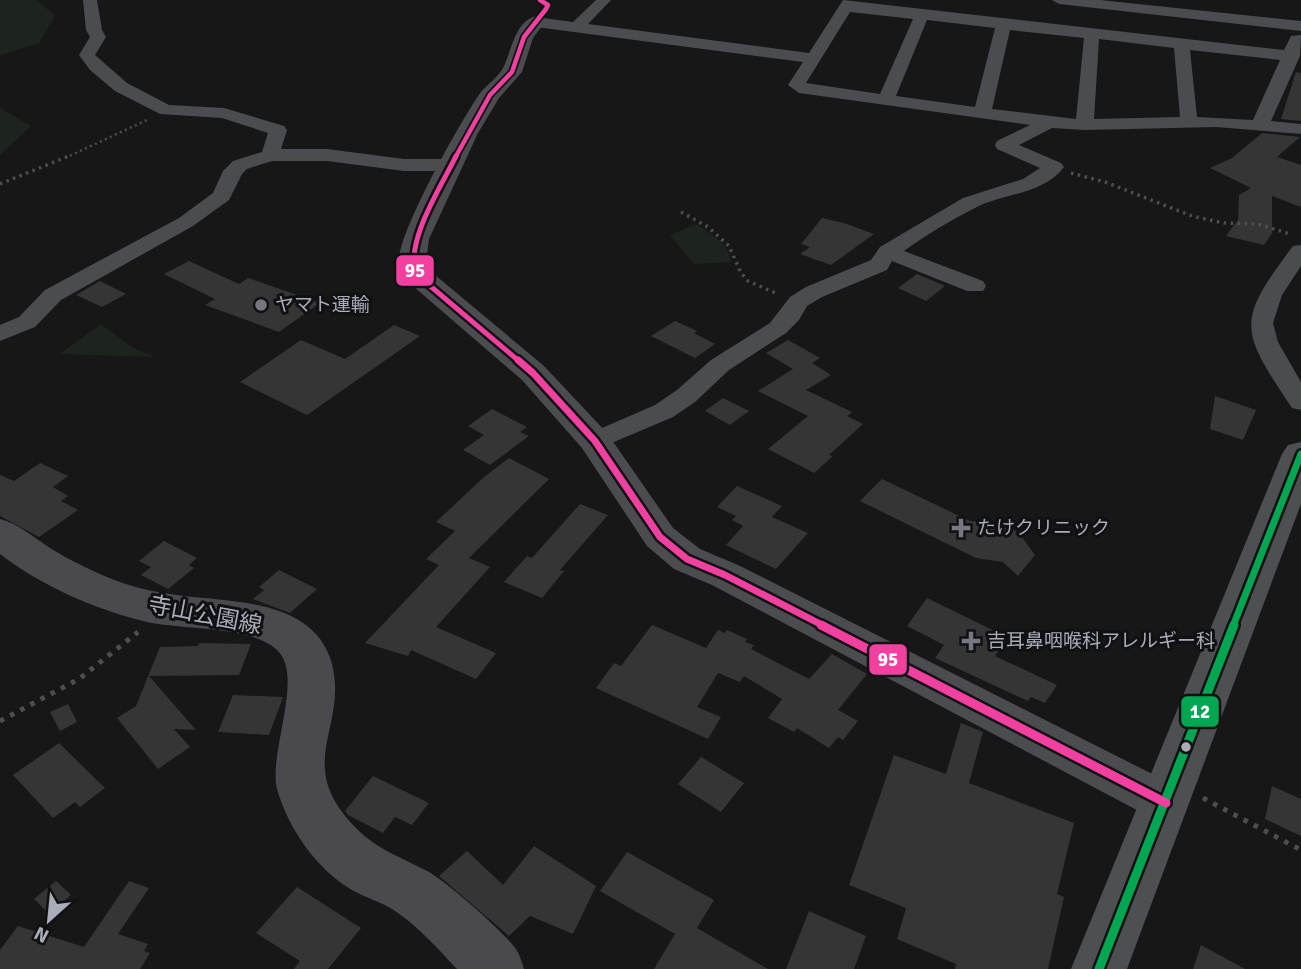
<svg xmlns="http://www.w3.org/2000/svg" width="1301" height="969" viewBox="0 0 1301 969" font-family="Signika,'Noto Sans JP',sans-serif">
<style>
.green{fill:#1d241e}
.building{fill:#353536}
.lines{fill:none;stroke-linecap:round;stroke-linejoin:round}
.path-far2{stroke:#4d4e52;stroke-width:2.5;stroke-dasharray:2 3.5;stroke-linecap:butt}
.path-far1{stroke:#4d4e52;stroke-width:3.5;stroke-dasharray:2.5 4.5;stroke-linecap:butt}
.path{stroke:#4d4e52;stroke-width:5;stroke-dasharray:4.5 7;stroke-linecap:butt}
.minor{fill:#4b4c50;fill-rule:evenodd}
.tertiary{fill:#4b4c50;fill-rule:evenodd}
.secondary{fill:#4a4a4e;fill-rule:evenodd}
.primary{fill:#4d4f52;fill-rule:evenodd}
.bus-1-far1-casing{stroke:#111113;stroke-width:12}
.bus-1-casing{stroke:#111113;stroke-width:14}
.bus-2-far3-casing{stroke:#111113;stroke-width:8}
.bus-2-far2-casing{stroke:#111113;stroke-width:10}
.bus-2-far1-casing{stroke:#111113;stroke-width:12}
.bus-2-casing{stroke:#111113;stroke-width:14}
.bus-1-far1{stroke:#00a651;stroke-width:7}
.bus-1{stroke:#00a651;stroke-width:9}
.bus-2-far3{stroke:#f240a1;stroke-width:4.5}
.bus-2-far2{stroke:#f240a1;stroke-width:5}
.bus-2-far1{stroke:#f240a1;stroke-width:7}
.bus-2{stroke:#f240a1;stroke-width:9}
.poi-dot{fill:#757880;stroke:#111113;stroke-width:2.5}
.bus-dot{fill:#a8adb8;stroke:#111113;stroke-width:2.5}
.labels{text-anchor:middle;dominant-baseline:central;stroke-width:6;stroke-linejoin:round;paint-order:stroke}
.poi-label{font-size:19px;fill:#a8adb8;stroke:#111113;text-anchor:start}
.near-street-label{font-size:23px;fill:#a8adb8;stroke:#111113}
.line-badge{stroke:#111113;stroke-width:2.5}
.badge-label{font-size:19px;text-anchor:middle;font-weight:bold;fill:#fff}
</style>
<rect width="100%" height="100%" fill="#171717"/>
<path class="green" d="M0,0H37L55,16L39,43L0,55Z
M0,108L31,126L0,155Z
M697,224L724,244L732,262L694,264L670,235Z
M101,324L130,346L155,357L60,354Z"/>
<path class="building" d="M1296,72L1301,73V121L1281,119Z
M1262,133L1300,137L1277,157L1301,165V207L1272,196V233L1264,245L1226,236L1238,220L1239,195L1251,188L1210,168L1232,158Z
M822,218L844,223L874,234L831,265L800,254L810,247L801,244Z
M189,261L239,284L248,278L320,303L279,332L205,305L215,299L164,274Z
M917,274L945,286L926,301L898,288Z
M100,281L126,294L102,307L76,295Z
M675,321L697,331L694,333L715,344L695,358L651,336Z
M394,325L420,336L307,415L240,382L301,340L345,359Z
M788,340L820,358L812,363L831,375L806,390L852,412L847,416L863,424L829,455L833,456L814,473L768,449L808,416L758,391L793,369L766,353Z
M1215,396L1256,410L1243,440L1210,429Z
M723,398L749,411L730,425L705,411Z
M492,409L527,427L520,432L529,436L490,465L463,450L484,435L468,426Z
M509,458L549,479L469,558L490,567L436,627L496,653L476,679L411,650L408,656L365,643L439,565L426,559L455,531L436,522L484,477Z
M40,463L68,476L53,487L68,496L61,501L78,510L39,537L0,516V475L14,481Z
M882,479L970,521L997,523L1018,532L1035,555L1018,576L1003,562L976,558L860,501Z
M737,486L782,506L772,517L808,533L776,569L726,545L743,526L732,520L736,516L717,507Z
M580,504L608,515L560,570L564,571L542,598L504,582L527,556L532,558Z
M164,541L197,558L189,565L194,568L168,589L141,575L151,567L139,561Z
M279,570L317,589L290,613L253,599L264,590L259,587Z
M927,598L1007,637L995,656L1057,685L1045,703L1031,697L1028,701L935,658L944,645L907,626Z
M652,625L706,648L718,630L725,633L727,630L747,639L745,642L754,645L751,649L809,679L832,654L867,674L838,710L858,721L843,740L838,737L829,748L797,728L794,732L768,718L782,699L744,676L740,682L718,673L697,707L721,717L708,739L596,688L614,663L621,666Z
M199,643L251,644L239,675L149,676L196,730L174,729L190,747L158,769L117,718L136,706L160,647L198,646Z
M233,695L283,697L269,735L218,732Z
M68,704L77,722L60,731L50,712Z
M961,723L983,732L969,783L1074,823L1057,894L1064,897L1048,969H955L956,964L897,939L906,908L849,885L894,755L946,774Z
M59,743L105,788L80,807L75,802L53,818L13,775Z
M701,757L744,783L721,812L678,784Z
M373,776L429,803L412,825L395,817L383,833L348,815L345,811Z
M1272,786L1301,799V836L1265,819Z
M534,846L596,886L573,934L530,916L509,936L439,876L467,851L503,885Z
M627,852L714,900L697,928L768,969H654L675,934L600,891Z
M56,881L71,895L49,914L34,899Z
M129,881L149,888L118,934L148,944L144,951L150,953L140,969H0V950L18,926L84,947Z
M297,887L361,928L328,969H294L300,961L256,933Z
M809,911L866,936L854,969H786Z
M1201,945L1245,969H1193Z"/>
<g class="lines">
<path class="path-far2" d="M65,158L147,120"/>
<path class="path-far1" d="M1071,173L1105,182L1192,216L1224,223L1258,224L1290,234
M0,184L69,156
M681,212L708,227L729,246L741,273L748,281L778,294"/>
<path class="path" d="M0,721L79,679L138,632
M1203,798L1301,850"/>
<path class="minor" d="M83,0H97L102,30L106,37L95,55L127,83L169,105L224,108L284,126L287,130L281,149H327L404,159H451L461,165L451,171H404L327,161H272L247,169L242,174L229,200L193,226L61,300L35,327L0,341V325L19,317L45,290L179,218L213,193L223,171L233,161L262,152L268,133L222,118L160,114L115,91L90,70L79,55L90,37L86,30Z
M596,0H611L588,24L809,53L843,0L1284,50L1291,36L1301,35L1300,56L1271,121L1301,124V134L1216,127L1085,130L1052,128L1019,145L1061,163L1064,167C1043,195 1003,193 975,208C951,220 926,235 904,251L983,281L986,286L983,291H967L892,261L887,270L822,297L807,306L799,320L786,333L729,370L695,402L673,417L595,450L586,447L582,441L586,435L655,405L677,390L711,360L770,323L790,297L806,287L871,260L880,247L963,198L1023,179L1040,168L997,149L995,145L997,141L1030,125L799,93L788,85L803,62L536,27L528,22L536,17L573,22ZM850,12L913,19L880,94L806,83ZM927,20L995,28L975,107L896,96ZM1010,30L1084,38L1076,119L992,109ZM1099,39L1174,48L1180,117L1094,119ZM1190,50L1280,60L1253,120L1197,117Z
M1052,0H1100L1301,21V31L1059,4Z
M1301,245V266L1282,295L1273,323L1278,342L1301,382V410L1292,408C1239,329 1236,322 1293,246Z"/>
<path class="tertiary" d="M536,16L545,22L533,38L522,72L499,98L478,133L429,239L426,262L429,270L544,366L607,433L673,528L700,549L738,565L1182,789L1189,803L1182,817L1166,823L1150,817L712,585L674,569L647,546L582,448L522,380L406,280C402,274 399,267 399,260C399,231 462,118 481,92C488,84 498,77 503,68C512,51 514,22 536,16Z"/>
<path class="secondary" d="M0,519C19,524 33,537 50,548C71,561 94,572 117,581C138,589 161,593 184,596C237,602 315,601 332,664C348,728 294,762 353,825C375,849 401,857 429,872C448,883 504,932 516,949C520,955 522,963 524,969H457C438,949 418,926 395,911C382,902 366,898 352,890C317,870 288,828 277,789C268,752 305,676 277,650C249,624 181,631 143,621C92,608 42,586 0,554Z"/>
<path class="primary" d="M1301,442V504L1127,969H1071L1282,454L1288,445Z"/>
<defs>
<path id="bus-1-far1" d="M1233,626L1301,454"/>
<path id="bus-1" d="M1099,969L1234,625"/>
<path id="bus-2-far3" d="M455,158L490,95L512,72L524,37L546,9L548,5L540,0"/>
<path id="bus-2-far2" d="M456,156C441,187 405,241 416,274L520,362"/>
<path id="bus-2-far1" d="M518,360L533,373L595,441L660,537L687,559L725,575L824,626"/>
<path id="bus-2" d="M821,625L1166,803"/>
</defs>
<use href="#bus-1-far1" class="bus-1-far1-casing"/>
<use href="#bus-1" class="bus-1-casing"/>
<use href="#bus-2-far3" class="bus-2-far3-casing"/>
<use href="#bus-2-far2" class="bus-2-far2-casing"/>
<use href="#bus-2-far1" class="bus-2-far1-casing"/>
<use href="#bus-2" class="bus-2-casing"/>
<use href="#bus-1-far1" class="bus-1-far1"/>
<use href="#bus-1" class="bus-1"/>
<use href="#bus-2-far3" class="bus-2-far3"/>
<use href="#bus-2-far2" class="bus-2-far2"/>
<use href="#bus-2-far1" class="bus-2-far1"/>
<use href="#bus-2" class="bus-2"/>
</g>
<g class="poi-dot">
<circle cx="261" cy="305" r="7"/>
<path d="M957.5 517.5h7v7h7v7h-7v7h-7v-7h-7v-7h7z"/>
<path d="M967.5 630.5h7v7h7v7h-7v7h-7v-7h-7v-7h7z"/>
</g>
<circle class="bus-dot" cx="1186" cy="747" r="6"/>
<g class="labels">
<g class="poi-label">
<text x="275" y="305">ヤマト運輸</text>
<text x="977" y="528">たけクリニック</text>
<text x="987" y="641">吉耳鼻咽喉科アレルギー科</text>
</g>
<g class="near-street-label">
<text transform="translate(205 615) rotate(11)">寺山公園線</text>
</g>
</g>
<g class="line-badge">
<rect x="395" y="254" width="40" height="33" rx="7" fill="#f240a1"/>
<rect x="868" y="643" width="40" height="33" rx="7" fill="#f240a1"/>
<rect x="1180" y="695" width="40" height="33" rx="7" fill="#00a651"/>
</g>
<g class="badge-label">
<text x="415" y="277">95</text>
<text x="888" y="666">95</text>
<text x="1200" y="718">12</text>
</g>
<g transform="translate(49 920) rotate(207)" stroke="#111113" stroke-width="5" paint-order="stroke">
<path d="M0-5L12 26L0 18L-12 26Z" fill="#a8adb8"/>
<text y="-10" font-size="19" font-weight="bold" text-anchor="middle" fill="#a8adb8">N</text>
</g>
</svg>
